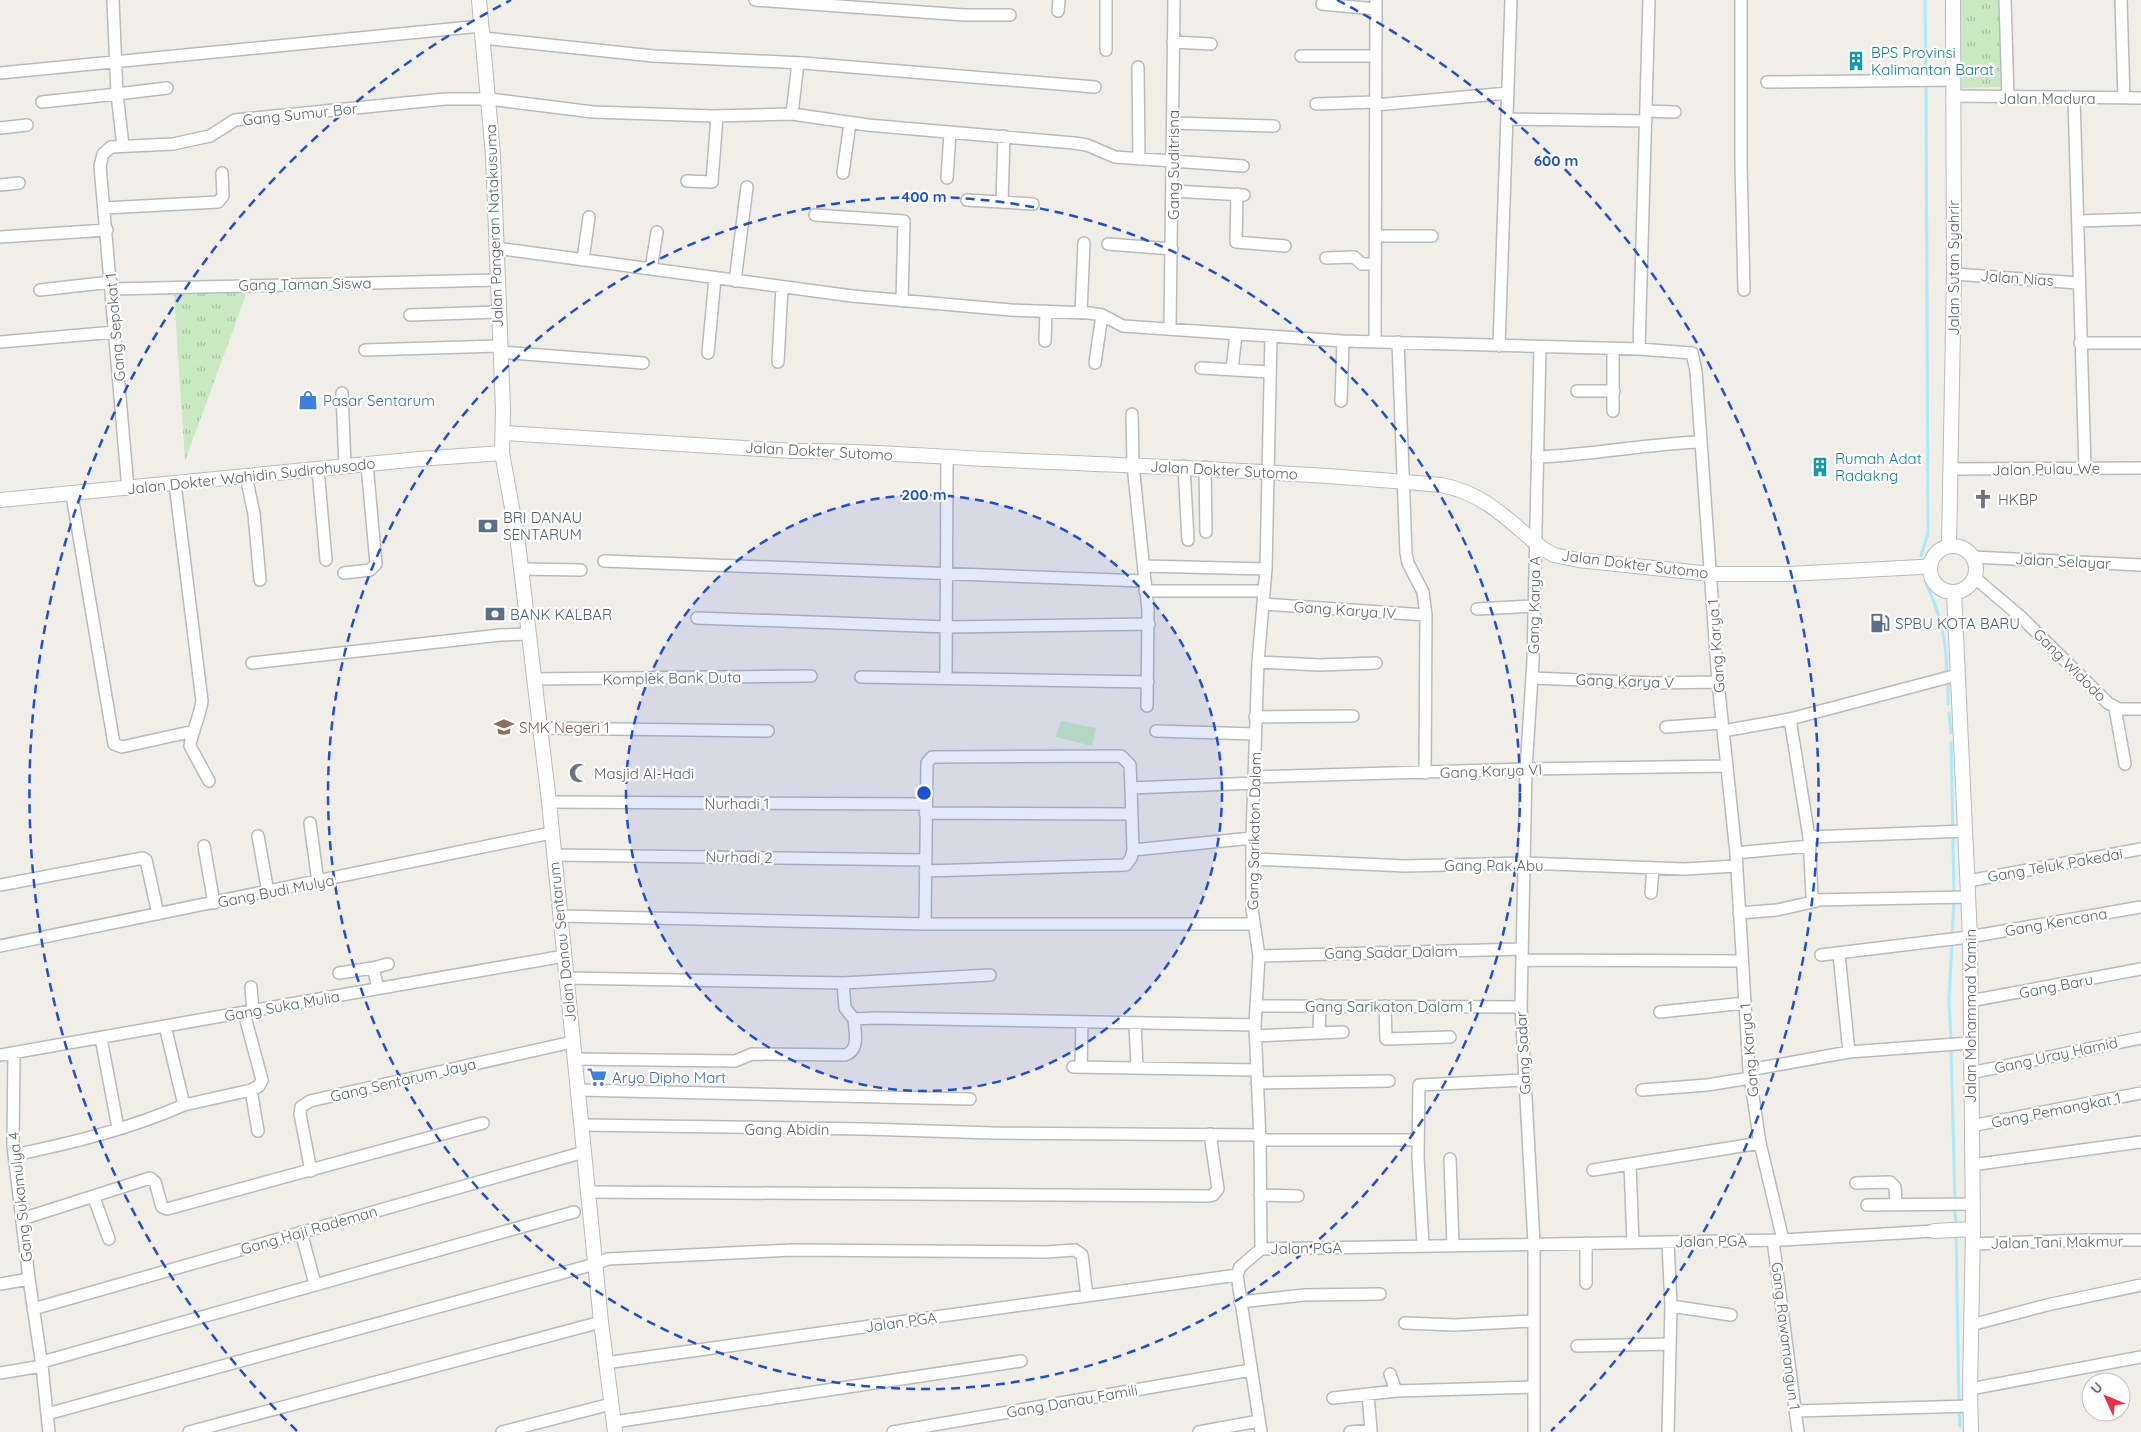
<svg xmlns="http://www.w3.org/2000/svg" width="2141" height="1432" viewBox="0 0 2141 1432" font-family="Quicksand,sans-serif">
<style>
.park{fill:url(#park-tufts)}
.pitch{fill:#cae9c3}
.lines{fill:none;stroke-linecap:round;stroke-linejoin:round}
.stream{stroke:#a9eaff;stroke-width:3}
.minor-casing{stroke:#b7bbbe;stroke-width:14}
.tertiary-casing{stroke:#b7bbbe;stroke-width:16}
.minor{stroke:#fff;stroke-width:11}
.tertiary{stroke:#fff;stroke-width:14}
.ring{fill:none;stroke:#1d4ed8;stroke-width:2.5;stroke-dasharray:9 6}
.labels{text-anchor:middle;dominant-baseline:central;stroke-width:4.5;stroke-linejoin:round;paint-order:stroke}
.culture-label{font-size:15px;fill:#0d838f;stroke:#fff;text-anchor:start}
.street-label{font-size:15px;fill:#5e6468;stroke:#fff}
.shop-label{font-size:15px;fill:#366cbe;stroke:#fff;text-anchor:start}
.worship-label{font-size:15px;fill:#5b616d;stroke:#fff;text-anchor:start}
.service-label{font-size:15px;fill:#4e5e75;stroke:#fff;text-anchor:start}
.education-label{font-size:15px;fill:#785e54;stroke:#fff;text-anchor:start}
.centre{fill:#1d4ed8;stroke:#fff;stroke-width:2.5}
.ring-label{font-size:15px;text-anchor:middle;font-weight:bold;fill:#1d4ed8;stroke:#fff;stroke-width:4.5;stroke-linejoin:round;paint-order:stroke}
</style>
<defs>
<pattern id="park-tufts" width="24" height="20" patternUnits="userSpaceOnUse" patternTransform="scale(1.25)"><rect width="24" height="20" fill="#cae9c3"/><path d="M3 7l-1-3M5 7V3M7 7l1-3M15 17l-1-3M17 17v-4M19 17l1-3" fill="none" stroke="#a7c0a2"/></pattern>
</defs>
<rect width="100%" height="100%" fill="#f1ede7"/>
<path class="park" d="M1959,0H2004L2005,87L1960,88Z
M247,292L185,461L174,295Z"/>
<path class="pitch" d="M1061,721L1096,728L1092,746L1056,737Z"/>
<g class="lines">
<path class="stream" d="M1925,0L1926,77
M1921,556L1928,533L1926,83
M1925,581C1940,613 1946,638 1947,674
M1948,680V704
M1949,713L1951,733
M1951,742L1954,894
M1952,936L1954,900
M1951,1041L1949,1000L1952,943
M1951,1048L1955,1201
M1955,1208L1956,1226
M1956,1233L1959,1404
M1959,1410L1960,1426"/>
<defs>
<path id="minor" d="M113,0L117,94L167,88
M755,0L964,15H1010
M1106,0V50
M1741,0V164L1744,290
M2005,0L2008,98
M2121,0L2124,98
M1322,4L1376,9
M1058,11L1059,0
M483,38L653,56L803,63L1095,87
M1173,42L1211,44
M1301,56H1375
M1138,67L1139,159
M0,73L481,26
M1767,82L1953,80
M1953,96L2141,98
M2074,98L2085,468
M42,102L117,94L123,146
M1316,104L1375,102
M1375,105L1508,93
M1646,111L1675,112
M792,114L798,63
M1508,119L1646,121
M1173,123L1274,126
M0,128L27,125
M843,173L850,123
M947,178L950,133
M687,181L712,182L717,116
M0,185L19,183
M1173,191L1244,195
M1237,194L1236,242L1285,246
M967,200L1033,204
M1002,202L1004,136
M104,208L218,202L223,196L222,173
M815,215L904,221L902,301
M2078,221L2141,219
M1375,236H1432
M0,237L107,230
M1108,244L1172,249
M496,248L852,296L1011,310L1089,313L1102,315L1123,326L1343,341L1639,349L1692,353L1696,371L1718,682L1736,853L1749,1070L1760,1143L1783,1240
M1326,258L1354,257L1362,264H1375
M583,260L589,217
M651,269L657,232
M1954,274L2079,283
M735,281L747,187
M112,289L498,280
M40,290L111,282
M1081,313L1084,243
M410,315L498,312
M1170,329L1174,0
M1045,341L1046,311
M0,342L115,332
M1375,342L1376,0
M1398,342L1406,553L1408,563L1423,592L1426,615L1425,773
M2080,343H2141
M1499,346L1511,0
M1639,349L1649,0
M365,350L499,346
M500,352L643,363
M708,353L715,278
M778,362L782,287
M1095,363L1102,315
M1201,368L1270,372
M1232,369L1236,335
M1577,391H1614
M342,393L345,466
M1341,401L1343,341
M1613,411V349
M1132,414L1133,465L1148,610L1147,706
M1537,457C1592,455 1645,444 1700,442
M1184,466L1188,540
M1205,467L1206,532
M318,469L326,560
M1952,469L2141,468
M246,476L254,514L260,580
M175,484L202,701C200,717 191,733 190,746L209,781
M128,489L100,166L103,154L111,147L173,144L210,136L235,120L445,99H489L593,112L713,116L792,114L868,125L1074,143L1087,145L1115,157L1243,166
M72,495L114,744L122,747L194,731
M1973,557L2141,565
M604,561L1144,581
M1144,566L1266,569
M1920,567L1931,563
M520,569L581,570
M344,573L370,570L376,564L367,464
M1975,578L2021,617L2108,703L2119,709H2141
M1145,591H1264
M1263,604L1426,615
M1477,609L1533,606
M697,618L948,627L1149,624
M1258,662L1320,665L1376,663
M252,663L500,635L528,634
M861,677L1148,682
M946,678L947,458
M1532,678L1654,683L1718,682
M533,679L811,676
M2115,708L2125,764
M1255,717L1353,716
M1790,719L1809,837L1812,895L1814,900L1969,897
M1666,727L1722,723
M538,728L768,731
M1156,731L1255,734
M1723,731L1790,719L1957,675
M1255,777L1526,769L1727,766
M549,802L926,804
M925,813L1131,814
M310,823L318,882
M258,836L268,892
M1809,837L1966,831
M204,846L214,903
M1133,850L1252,838
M1736,853L1810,846
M554,855L925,860
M1253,859L1405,866L1524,863L1685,869L1736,866
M925,871L1126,865L1131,858L1133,850L1131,788
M1968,881L2141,849
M0,885L143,858L146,860L158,914
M1651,893L1653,868
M1739,913L1777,910L1817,901
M561,916L925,924
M1253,924H925L927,763L932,757L1121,756L1130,765L1131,788L1255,783
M0,946L551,833
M1839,954L1849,1052
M1821,955L1969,937L2141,907
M1259,956L1522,949
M1522,960L1742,961
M373,968L388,964
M339,973L373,968L378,988
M566,978L843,983L845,1008L854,1019L876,1018L1255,1025
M843,983L990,975
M251,987L253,1011
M1970,1001L2141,969
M1257,1006L1521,1007
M1385,1006L1386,1039L1450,1037
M1660,1012L1745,1003
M244,1013L262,1080L259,1086L251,1090
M1135,1023L1137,1068
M165,1026L184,1105L251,1090L258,1131
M1319,1033L1320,1005
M1255,1036L1343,1032
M101,1038L118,1128
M14,1054L13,1146L29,1279L42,1366
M0,1055L564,956
M574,1059L735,1061L752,1054L845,1055C860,1050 855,1033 854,1019
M1073,1067L1255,1070
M1081,1067L1082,1022
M1749,1070L1849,1052L1970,1043
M1970,1073L2141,1038
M1257,1083L1389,1081
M578,1090L970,1099
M1642,1090L1707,1085L1750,1078
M581,1125L865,1129L993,1133L1260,1135
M1971,1126L2141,1093
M1260,1140H1418
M14,1155C72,1143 129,1129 184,1105
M1450,1159L1453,1246
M1630,1164L1633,1243
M1971,1165L2141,1142
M1593,1170L1760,1143
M311,1171L300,1114L301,1107L310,1101L572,1042
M1856,1183L1890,1182L1895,1187L1896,1203
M588,1192L1209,1196L1213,1195L1218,1189L1210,1134
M1260,1195L1298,1196
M94,1198L109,1239
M1867,1205L1973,1204
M22,1219L150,1178L155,1182L162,1207L167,1209L483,1123
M301,1232L315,1284
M1773,1240L1798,1432
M1586,1243V1283
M1973,1244L2085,1240H2141
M1423,1245L1418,1157L1419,1085L1524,1080
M1261,1249L1260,1140L1255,1025L1259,956L1252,909V838L1258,662L1266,569L1271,336
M1237,1275L1261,1432
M0,1284L29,1279
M1240,1302L1304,1295L1380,1294
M1671,1306L1731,1315
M33,1309L584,1152
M1405,1323L1455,1325L1533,1321
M1971,1325L2047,1305L2141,1285
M1577,1346L1670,1344
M42,1362L574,1212
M605,1363L1237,1275L1240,1267L1261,1249L1783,1240L1934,1231
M0,1373L42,1366L47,1414L595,1264L608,1259L792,1250L1046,1252L1075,1250L1082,1255L1087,1296
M1390,1374L1396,1391L1534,1387
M1970,1389L2141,1357
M1333,1398L1396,1391
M1796,1411L1971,1406
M47,1414L49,1432
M614,1422L1021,1361
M189,1432L601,1322
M502,1432L611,1404
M893,1432L1251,1370
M1199,1432L1259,1421
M1350,1432L1371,1430L1368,1394
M1534,1432V1243L1521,1007L1526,769L1533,661L1540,347
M1668,1432L1671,1306L1668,1242"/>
<path id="tertiary" d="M479,0L493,155L503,409L502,453L517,535L549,802L601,1322L615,1432
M504,433L793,451C864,450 935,457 1006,460C1151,466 1296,472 1441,485C1485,493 1510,522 1543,549L1554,555L1578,560L1711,574H1789L1920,567
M0,500L419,459L502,453
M1930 569a23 23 0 1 1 46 0a23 23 0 1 1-46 0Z
M1949,546L1954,274L1953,0
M1954,592L1970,937L1973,1229L1970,1389L1971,1432
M1934,1231L1972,1229"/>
</defs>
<use href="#minor" class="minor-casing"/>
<use href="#tertiary" class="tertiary-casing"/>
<use href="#minor" class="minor"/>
<use href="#tertiary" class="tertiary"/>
</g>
<circle cx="924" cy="793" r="298" fill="#1d4ed8" fill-opacity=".12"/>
<g class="ring">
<circle cx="924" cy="793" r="298"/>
<circle cx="924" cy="793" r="596"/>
<path d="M297 1431A894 894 0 0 1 511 0M1337 0A894 894 0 0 1 1551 1431"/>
</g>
<defs>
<symbol id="building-bare" viewBox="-9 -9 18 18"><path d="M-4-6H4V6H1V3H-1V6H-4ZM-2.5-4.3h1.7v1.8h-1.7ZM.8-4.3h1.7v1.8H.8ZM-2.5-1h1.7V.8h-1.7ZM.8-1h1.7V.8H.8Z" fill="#0f9aa8" stroke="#fff" stroke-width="2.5" paint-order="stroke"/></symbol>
<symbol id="shop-bare" viewBox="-9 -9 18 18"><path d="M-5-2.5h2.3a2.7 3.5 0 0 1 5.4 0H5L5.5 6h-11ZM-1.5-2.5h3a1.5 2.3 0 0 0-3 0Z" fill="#3f7fe0" stroke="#fff" stroke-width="2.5" paint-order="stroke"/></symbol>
<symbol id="church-bare" viewBox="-9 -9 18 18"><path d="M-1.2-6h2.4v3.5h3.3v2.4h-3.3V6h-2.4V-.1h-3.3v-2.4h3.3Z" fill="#6b7280" stroke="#fff" stroke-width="2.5" paint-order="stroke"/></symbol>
<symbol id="bank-bare" viewBox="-9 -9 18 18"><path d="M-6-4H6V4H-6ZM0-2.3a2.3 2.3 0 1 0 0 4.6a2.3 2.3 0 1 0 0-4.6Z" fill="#5c6f8a" stroke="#fff" stroke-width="2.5" paint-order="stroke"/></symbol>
<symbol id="fuel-bare" viewBox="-9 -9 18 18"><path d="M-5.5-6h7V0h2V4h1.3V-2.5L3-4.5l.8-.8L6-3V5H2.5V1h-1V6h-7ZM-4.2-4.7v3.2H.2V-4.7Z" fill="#5c6f8a" stroke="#fff" stroke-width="2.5" paint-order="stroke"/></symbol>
<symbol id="school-bare" viewBox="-9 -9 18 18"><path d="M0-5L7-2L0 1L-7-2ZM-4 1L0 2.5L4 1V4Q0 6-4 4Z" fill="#8d6e63" stroke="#fff" stroke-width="2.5" paint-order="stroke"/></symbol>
<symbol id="mosque-bare" viewBox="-9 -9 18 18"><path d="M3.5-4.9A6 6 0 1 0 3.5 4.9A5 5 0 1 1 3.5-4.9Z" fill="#6b7280" stroke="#fff" stroke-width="2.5" paint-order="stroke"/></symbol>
<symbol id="supermarket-bare" viewBox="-9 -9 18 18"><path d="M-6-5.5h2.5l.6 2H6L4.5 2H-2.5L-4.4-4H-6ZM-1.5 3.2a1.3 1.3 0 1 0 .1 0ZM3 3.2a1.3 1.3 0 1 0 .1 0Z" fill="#3f7fe0" stroke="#fff" stroke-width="2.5" paint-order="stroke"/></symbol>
</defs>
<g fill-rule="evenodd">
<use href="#building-bare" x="1842" y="47" width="28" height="28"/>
<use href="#shop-bare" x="294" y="386" width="28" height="28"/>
<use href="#building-bare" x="1806" y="453" width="28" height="28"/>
<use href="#church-bare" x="1969" y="485" width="28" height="28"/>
<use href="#bank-bare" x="474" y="512" width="28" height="28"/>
<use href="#bank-bare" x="481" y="600" width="28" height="28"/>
<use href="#fuel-bare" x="1866" y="609" width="28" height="28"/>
<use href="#school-bare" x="490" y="713" width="28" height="28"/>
<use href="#mosque-bare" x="565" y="759" width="28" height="28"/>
<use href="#supermarket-bare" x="583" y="1063" width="28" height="28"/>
</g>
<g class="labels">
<g class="culture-label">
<text x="1871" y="52">BPS Provinsi<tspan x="1871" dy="17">Kalimantan Barat</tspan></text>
<text x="1835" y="458">Rumah Adat<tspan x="1835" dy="17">Radakng</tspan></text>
</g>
<g class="street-label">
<text x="2047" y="98">Jalan Madura</text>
<text transform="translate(300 114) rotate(-6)">Gang Sumur Bor</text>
<text transform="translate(1173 165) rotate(-90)">Gang Suditrisna</text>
<text transform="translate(494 226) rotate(-92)">Jalan Pangeran Natakusuma</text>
<text transform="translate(1953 268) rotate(-90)">Jalan Sutan Syahrir</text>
<text transform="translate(2017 278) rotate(4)">Jalan Nias</text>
<text transform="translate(305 284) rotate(-1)">Gang Taman Siswa</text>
<text transform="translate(115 327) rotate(-95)">Gang Sepakat 1</text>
<text transform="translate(819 451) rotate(3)">Jalan Dokter Sutomo</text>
<text transform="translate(2046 469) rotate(-1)">Jalan Pulau We</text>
<text transform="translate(1224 470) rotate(3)">Jalan Dokter Sutomo</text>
<text transform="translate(251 476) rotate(-6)">Jalan Dokter Wahidin Sudirohusodo</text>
<text transform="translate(2063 561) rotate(3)">Jalan Selayar</text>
<text transform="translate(1635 564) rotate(7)">Jalan Dokter Sutomo</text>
<text transform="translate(1534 605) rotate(-89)">Gang Karya A</text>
<text transform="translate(1345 610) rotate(4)">Gang Karya IV</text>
<text transform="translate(1716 646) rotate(-94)">Gang Karya 1</text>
<text transform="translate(2070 665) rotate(45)">Gang Widodo</text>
<text transform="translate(672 678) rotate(-1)">Komplek Bank Duta</text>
<text transform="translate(1625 681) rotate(2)">Gang Karya V</text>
<text transform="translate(1491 771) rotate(-2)">Gang Karya VI</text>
<text x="737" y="803">Nurhadi 1</text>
<text transform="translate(1254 831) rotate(-89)">Gang Sarikaton Dalam</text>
<text transform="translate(739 857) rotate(1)">Nurhadi 2</text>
<text x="1494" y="865">Gang Pak Abu</text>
<text transform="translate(2055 865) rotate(-10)">Gang Teluk Pakedai</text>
<text transform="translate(276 891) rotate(-11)">Gang Budi Mulya</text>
<text transform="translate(2056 922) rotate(-10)">Gang Kencana</text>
<text transform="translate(562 942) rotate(-96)">Jalan Danau Sentarum</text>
<text transform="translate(1391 952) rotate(-1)">Gang Sadar Dalam</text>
<text transform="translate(2056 986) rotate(-11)">Gang Baru</text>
<text transform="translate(282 1006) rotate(-10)">Gang Suka Mulia</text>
<text x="1389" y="1006">Gang Sarikaton Dalam 1</text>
<text transform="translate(1970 1016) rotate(-90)">Jalan Mohammad Yamin</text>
<text transform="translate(1749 1050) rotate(-95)">Gang Karya 1</text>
<text transform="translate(1523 1053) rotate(-93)">Gang Sadar</text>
<text transform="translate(2056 1055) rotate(-12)">Gang Uray Hamid</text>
<text transform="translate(403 1080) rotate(-13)">Gang Sentarum Jaya</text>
<text transform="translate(2056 1110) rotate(-11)">Gang Pemangkat 1</text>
<text x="787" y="1129">Gang Abidin</text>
<text transform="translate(20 1197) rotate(-96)">Gang Sukamulya 4</text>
<text transform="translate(309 1230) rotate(-16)">Gang Haji Rademan</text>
<text transform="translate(1711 1241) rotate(-1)">Jalan PGA</text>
<text transform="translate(2057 1242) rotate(-1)">Jalan Tani Makmur</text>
<text transform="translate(1306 1248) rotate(-1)">Jalan PGA</text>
<text transform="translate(901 1322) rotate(-8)">Jalan PGA</text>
<text transform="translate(1786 1336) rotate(83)">Gang Rawamangun 1</text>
<text transform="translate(1072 1401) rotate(-10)">Gang Danau Famili</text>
</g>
<g class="shop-label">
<text x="323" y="400">Pasar Sentarum</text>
<text x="612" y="1077">Aryo Dipho Mart</text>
</g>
<g class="worship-label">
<text x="1998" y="499">HKBP</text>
<text x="594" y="773">Masjid Al-Hadi</text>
</g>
<g class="service-label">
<text x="503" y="517">BRI DANAU<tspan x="503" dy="17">SENTARUM</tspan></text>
<text x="510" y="614">BANK KALBAR</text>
<text x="1895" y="623">SPBU KOTA BARU</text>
</g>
<g class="education-label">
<text x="519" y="727">SMK Negeri 1</text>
</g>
</g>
<circle cx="924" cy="793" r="8" class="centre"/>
<g class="ring-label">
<text x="1556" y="166">600 m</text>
<text x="924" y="202">400 m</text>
<text x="924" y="500">200 m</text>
</g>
<g transform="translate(2106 1397) rotate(314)"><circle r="24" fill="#ffffff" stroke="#bfc1c3"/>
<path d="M0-4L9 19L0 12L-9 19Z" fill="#f12d44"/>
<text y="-8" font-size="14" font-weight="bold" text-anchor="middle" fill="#5e6468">U</text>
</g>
</svg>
